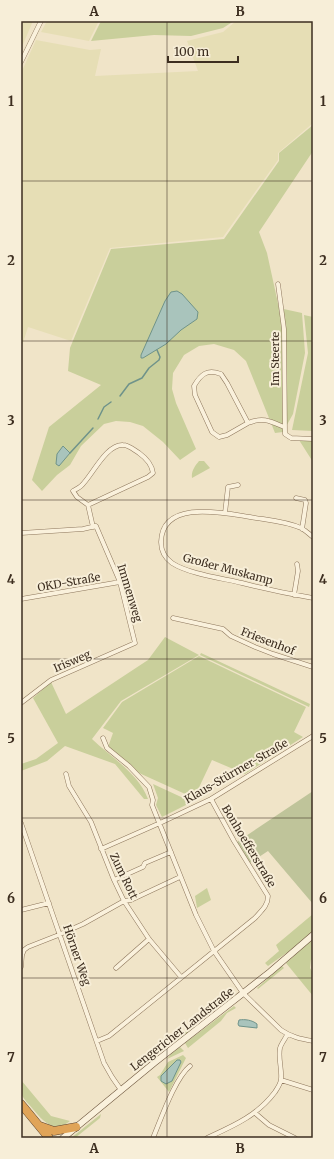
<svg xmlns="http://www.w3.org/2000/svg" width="334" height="1159" viewBox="0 0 334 1159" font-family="Merriweather,serif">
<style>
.farmland{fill:#e6deb5}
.green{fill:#c9cf9b}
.cemetery{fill:#bfc49a}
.water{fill:#a9c4bc;stroke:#6f938a}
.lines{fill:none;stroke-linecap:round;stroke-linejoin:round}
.stream{stroke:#6f938a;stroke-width:1.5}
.street-casing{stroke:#8d765c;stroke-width:5}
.secondary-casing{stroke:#6f573f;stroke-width:7}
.highway-casing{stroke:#5b4430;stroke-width:9}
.street{stroke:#faf1dc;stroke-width:4}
.secondary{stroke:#faf1dc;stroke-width:6}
.highway{stroke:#e0a458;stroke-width:8}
.grid{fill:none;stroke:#3d2e20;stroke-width:1;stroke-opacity:0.55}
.labels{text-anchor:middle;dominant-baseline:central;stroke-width:4;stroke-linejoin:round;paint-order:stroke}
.street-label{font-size:11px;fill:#3d2e20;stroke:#f7eed8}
.neatline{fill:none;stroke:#3d2e20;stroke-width:1.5}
.grid-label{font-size:13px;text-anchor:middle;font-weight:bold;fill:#3d2e20}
</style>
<rect width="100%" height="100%" fill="#f0e4c8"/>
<path class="farmland" d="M21,21H33L21,49Z
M47,21H99L89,41L41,32Z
M236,21H313V123L278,153V160L223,237L110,248L71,341L28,327L21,349V73L36,40L90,50L101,49L95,76L198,71L187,41L223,32Z"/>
<path class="green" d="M101,21H234L223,28L191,36L154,35L91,41Z
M313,125V151L259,232L267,253L279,308L302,313L305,353L293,414L283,432L275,433L246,361L234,350L214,344L199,346L184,355L173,373L172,389L176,403L196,449L180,460L163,442L143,426L130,422L116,421L104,424L81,446L70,465L57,475L42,491L32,480L49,427L101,385L68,371L70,348L111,249L224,239L279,161V153Z
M304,315L313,317V431L292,430L308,353Z
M299,440H313V462Z
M199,461H204L210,468L192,478C191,471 195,466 199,461Z
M165,637L199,655L121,701L92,739C112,758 138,773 148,799H144L115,764L65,746L47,761L21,771V764L36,759L58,743L33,698L51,682L66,714L148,660Z
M201,653L310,704L309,707L200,655Z
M199,656L306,707L294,732L303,737L245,774L212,760L194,798L139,773L108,747L113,733L103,728L122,702Z
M153,784L192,802L162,817L156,805L158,798Z
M207,888L211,900L197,908L195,896Z
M313,914V932L292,949L268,966L265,963L279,951L276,945Z
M313,939V959L311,960L310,968L313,973V996L286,963Z
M282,966L284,968L258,989L257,988Z
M234,1006L236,1008L227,1013L221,1021L188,1048L185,1043Z
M197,1022L198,1024L177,1043L173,1042Z
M180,1047L184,1051L167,1059L171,1054Z
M183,1055L186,1058L169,1092L157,1077L160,1075L168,1062Z
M21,1080L51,1116L70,1121C54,1135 42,1120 32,1108C29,1104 24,1100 22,1095C20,1092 21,1085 21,1080Z
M101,1114L100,1118L75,1138H71Z"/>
<path class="cemetery" d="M313,791V904L268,851L250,863L237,842Z"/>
<path class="water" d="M177,291L182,294L198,312L197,319L181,330L166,344L143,358H141V355L165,301L171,292Z
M63,446L70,453L59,466L56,464L57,454Z
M239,1020C245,1019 252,1020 257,1024V1028L239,1026L238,1024Z
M177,1060H180L181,1062L172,1081L166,1084L161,1081V1076Z"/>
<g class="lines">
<path class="stream" d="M120,396L129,384L142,378L149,368L159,360L160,357L157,350
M98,419L104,407L111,402
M70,453L93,428"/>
<defs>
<path id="street" d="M21,62L41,21
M278,284L284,329L285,434L291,438L313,439
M248,423L227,435L219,437L212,432L195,395L194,386C201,374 207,369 221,374L227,383L248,423C263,417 270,421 284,427
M296,498L305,500L306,503L302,529
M88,505L148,477L153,473C152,465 146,458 139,453C134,450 129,445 123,445C106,444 92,476 81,486C79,488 76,489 73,491L77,497L88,505L93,527
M225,513L228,487L238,485
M21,533L83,529L96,526L120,582L135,643L51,680L21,703
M313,537C309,534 305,530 301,528C285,521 267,520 250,517C224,513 162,499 161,542C161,550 165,558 172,563C189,574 221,578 242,583C265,589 289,594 313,598
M294,595L298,571L297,564
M21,599L120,582
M173,618L223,629L231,636L255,647L273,654L313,667
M103,738L107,748L129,766L149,787L153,800L152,805L196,915L214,951L243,993L281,1030C291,1037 301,1039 313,1041
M66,774L69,786L91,822L114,880L124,901L149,939L181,977
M21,823L104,1063L112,1077L121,1090
M101,849L160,823L211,799L313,736
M114,880L143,867L145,863L171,852
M21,910L49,903
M21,967L22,955L24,950L28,947L56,936L83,924L124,901L131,900L180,877
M116,968L149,939
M97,1041L109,1036L255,918C261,911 268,906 268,896L234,841L211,799
M281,1080L313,1090
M255,1113L269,1125L295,1138
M153,1138C161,1119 175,1078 190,1066
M207,1138C233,1126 257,1116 275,1092C277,1089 281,1083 281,1079C282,1068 278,1059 280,1048C281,1044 285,1039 287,1035"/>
<path id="secondary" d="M63,1138L154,1063L270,972L313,935"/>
<path id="highway" d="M21,1104L49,1138
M40,1126L54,1131L76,1127"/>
</defs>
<use href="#street" class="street-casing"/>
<use href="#secondary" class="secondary-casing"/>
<use href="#highway" class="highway-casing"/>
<use href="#street" class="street"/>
<use href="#secondary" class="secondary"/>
<use href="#highway" class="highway"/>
</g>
<path class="grid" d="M167,21V1138M21,181H313M21,341H313M21,500H313M21,659H313M21,818H313M21,978H313"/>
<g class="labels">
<g class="street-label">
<text transform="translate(275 359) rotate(-90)">Im Steerte</text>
<text transform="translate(228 569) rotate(15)">Großer Muskamp</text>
<text transform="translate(69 582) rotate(-10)">OKD-Straße</text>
<text transform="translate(130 593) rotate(73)">Immenweg</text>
<text transform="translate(268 641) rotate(21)">Friesenhof</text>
<text transform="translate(72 661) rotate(-23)">Irisweg</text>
<text transform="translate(236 771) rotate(-30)">Klaus-Stürmer-Straße</text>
<text transform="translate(249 846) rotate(59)">Bonhoefferstraße</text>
<text transform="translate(124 876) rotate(64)">Zum Rott</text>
<text transform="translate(77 955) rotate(71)">Hörner Weg</text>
<text transform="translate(182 1029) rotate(-38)">Lengericher Landstraße</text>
</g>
</g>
<rect width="334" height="1159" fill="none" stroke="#f7eed8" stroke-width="44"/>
<path d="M168 56v6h70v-6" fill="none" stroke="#3d2e20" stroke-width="2"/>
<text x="174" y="56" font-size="12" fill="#3d2e20" stroke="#f7eed8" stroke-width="3" paint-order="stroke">100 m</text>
<rect x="22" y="22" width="290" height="1115" class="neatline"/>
<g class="grid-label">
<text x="94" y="16">A</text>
<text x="240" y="16">B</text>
<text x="11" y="106">1</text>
<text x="323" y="106">1</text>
<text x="11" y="265">2</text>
<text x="323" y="265">2</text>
<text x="11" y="425">3</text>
<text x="323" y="425">3</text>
<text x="11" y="584">4</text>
<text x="323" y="584">4</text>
<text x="11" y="743">5</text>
<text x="323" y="743">5</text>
<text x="11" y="903">6</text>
<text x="323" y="903">6</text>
<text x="11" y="1062">7</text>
<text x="323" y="1062">7</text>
<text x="94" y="1153">A</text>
<text x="240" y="1153">B</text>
</g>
</svg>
